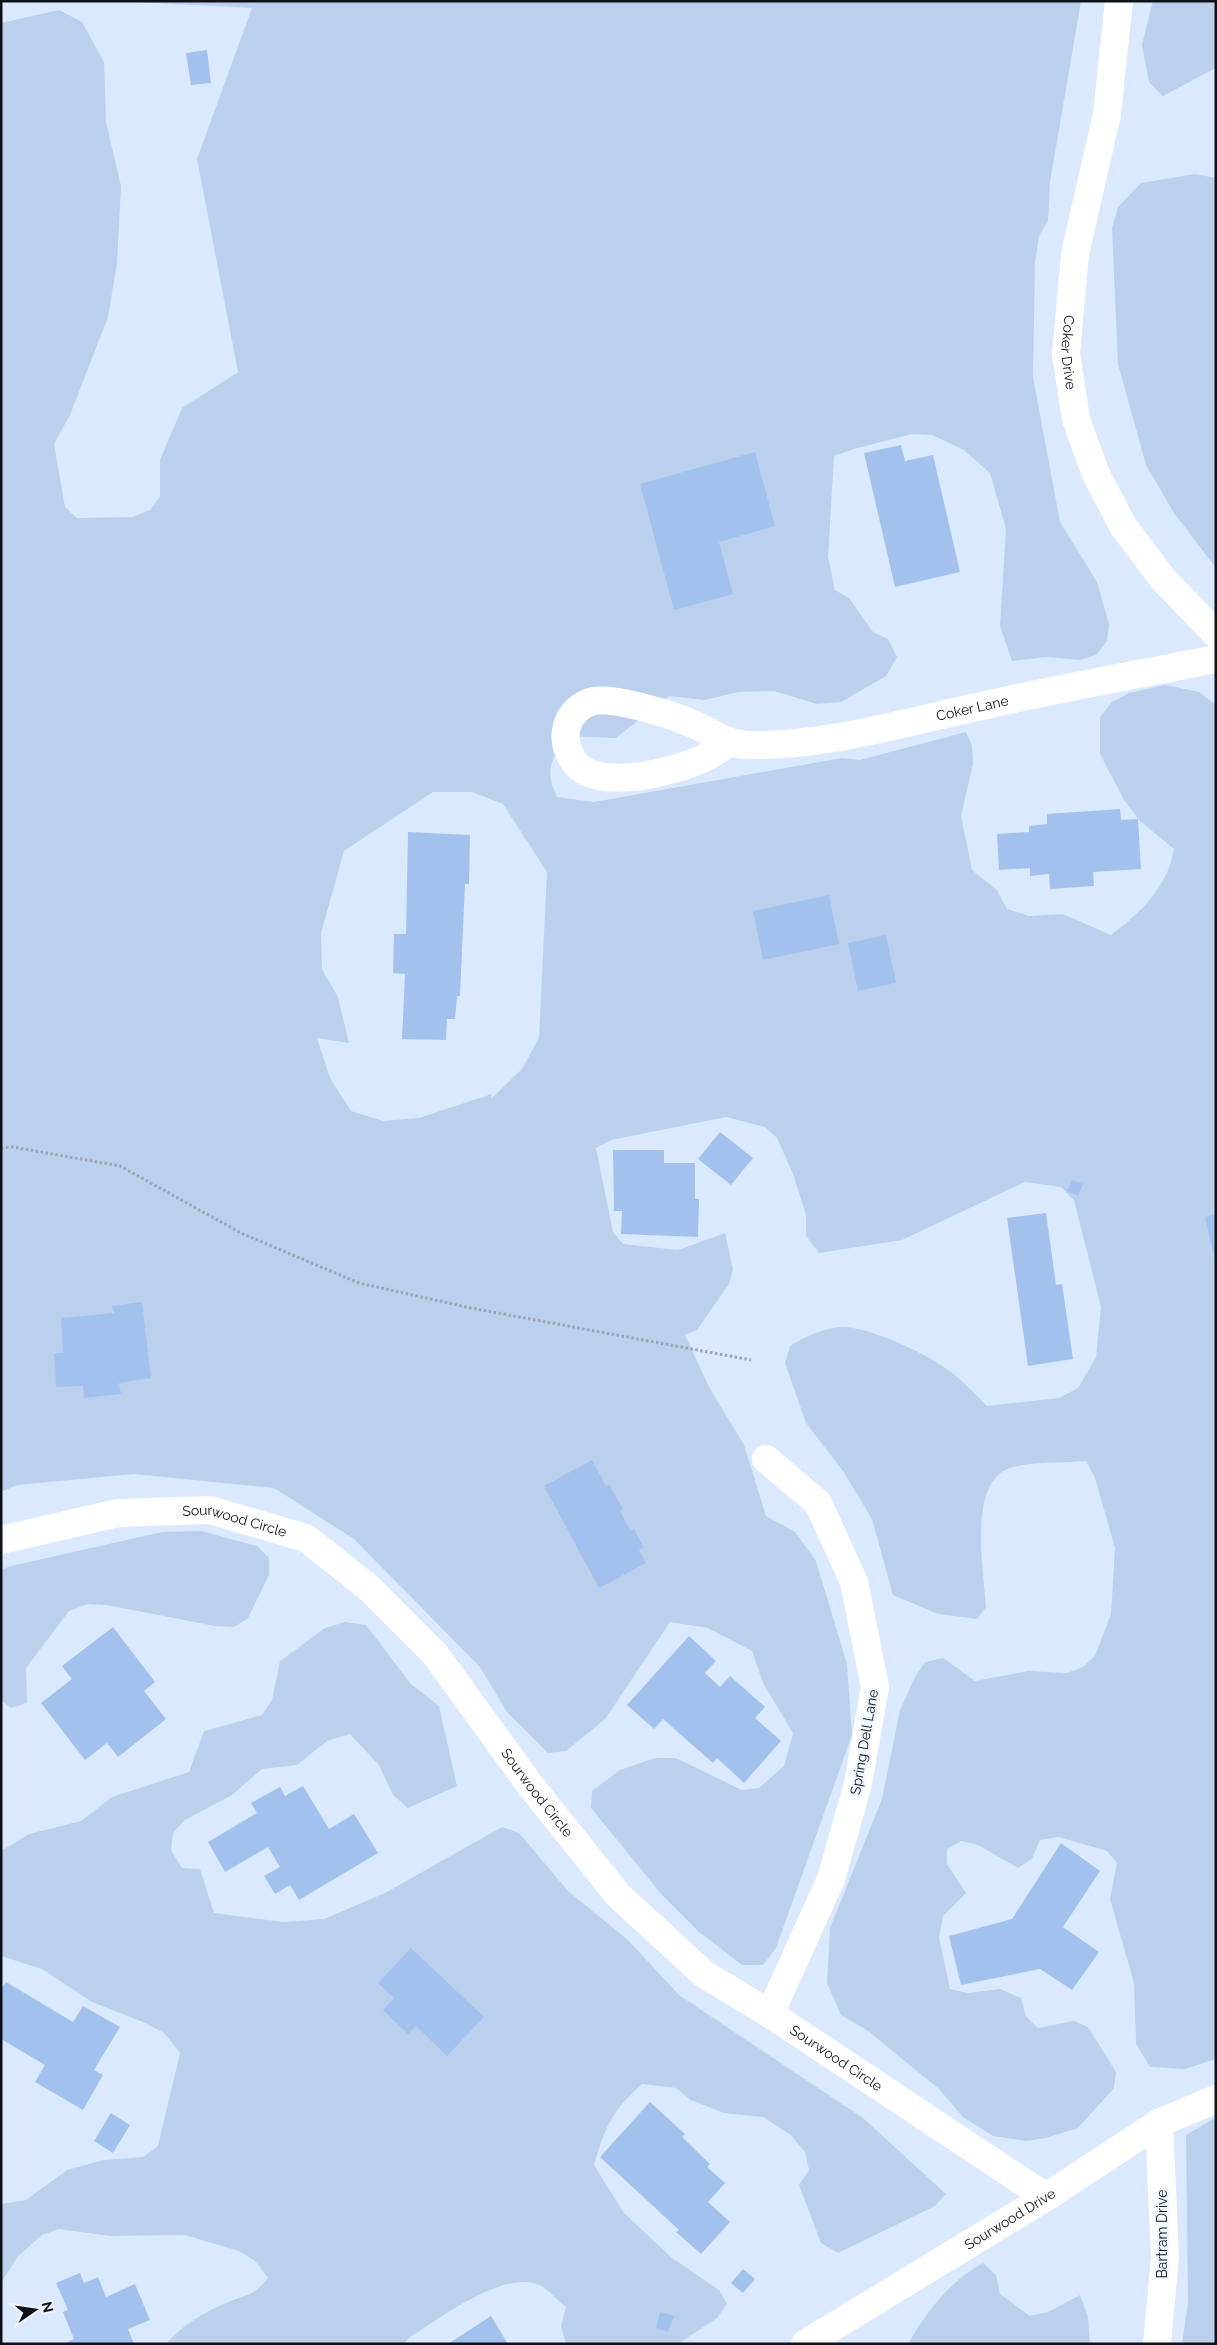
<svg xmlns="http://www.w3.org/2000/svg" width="1217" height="2345" viewBox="0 0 1217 2345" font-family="Raleway,sans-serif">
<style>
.green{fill:#bbd0ed;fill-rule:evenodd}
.building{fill:#a2c2ed}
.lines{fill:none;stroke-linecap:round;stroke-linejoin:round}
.path{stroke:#98a3b3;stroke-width:3;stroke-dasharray:2.5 2.5;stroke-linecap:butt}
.street{stroke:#fff;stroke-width:28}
.labels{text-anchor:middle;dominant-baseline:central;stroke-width:4.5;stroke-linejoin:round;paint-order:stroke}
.street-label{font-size:14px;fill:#0d1219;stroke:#f0f6fe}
</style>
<rect width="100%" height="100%" fill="#dbe9fe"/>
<path class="green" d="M116,1H1081L1050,182L1048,221L1039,236L1035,262L1033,377L1060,522L1097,582L1109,624L1107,641L1096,655L1080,660L1047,657L1012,661L1000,626L1006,529L990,473L964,450L932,435L912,434L854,449L834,456L828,557L835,590L849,598L873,632L888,639L897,657L886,676L841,702L817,704L774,691L738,692L705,700L669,696L616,738L565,736C552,761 544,770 557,797L594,802L842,758L860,760L966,732L972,746L973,764L961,816L972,870L997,890L1007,909L1029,916L1063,914L1111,935C1140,913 1168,887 1174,849L1140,821L1124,800L1100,754V717L1112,702L1129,693L1165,685L1199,692L1216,705V2059L1185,2069L1150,2067L1136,2044L1134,1983L1110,1899L1117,1863L1107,1851L1059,1837L1040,1840L1032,1859L1018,1868L978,1845L961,1841L947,1849V1864L966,1893L943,1916L939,1937L950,1989L968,1993L1000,1989L1021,1998L1026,2016L1038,2028L1074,2021L1088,2027L1116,2072L1114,2088L1078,2128L1046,2138L1026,2141L993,2136L963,2117L939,2089L868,2031L841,2015L827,1983L830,1928L882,1799L900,1710L915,1677L925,1662L943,1658L975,1681L1028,1671L1067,1673L1083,1667L1095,1656L1111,1614L1115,1548L1095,1478L1086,1461C1062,1463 1033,1461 1010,1468C967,1482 984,1573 986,1607L977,1619L938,1614L893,1595L872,1519L843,1471L806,1423L785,1363L790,1346C804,1337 822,1329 840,1327C867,1325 930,1355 951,1372C964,1382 976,1395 987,1406L1059,1398L1078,1388L1096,1357L1101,1307L1074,1200L1061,1187L1025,1182L902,1240L819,1253L806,1236V1215L793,1174L777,1138L765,1127L726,1117L611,1140L596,1148L613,1232L623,1244L678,1250L725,1233L733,1269L729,1284L697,1330L685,1335L709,1387L744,1445L766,1516L795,1532L816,1561L847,1664L852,1735L776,1948L763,1965H742L698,1931L662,1895L591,1808L592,1791L620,1770L655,1758H676L742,1790L759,1788L784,1766L793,1733L763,1683L752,1651L708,1628L670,1622L605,1719L566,1751L548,1753L507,1712L480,1667L354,1539L274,1488L134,1474L17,1485L1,1492V23L59,10L82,22L104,62L106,122L121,186L117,263L108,317L70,415L54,444L65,507L77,518L133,517L150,510L160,497V460L182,408L238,372L197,159L252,8ZM433,792H472L503,804L547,872L539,1038L522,1069L491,1099L492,1094L419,1118L383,1121L351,1111L330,1078L317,1038L349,1043L338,997L322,969L321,933L344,851Z
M1153,1H1216V68L1163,96L1149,82L1142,45Z
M1195,174L1216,178V568L1174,513L1146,465L1118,364L1112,228L1118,207L1141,183Z
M201,1531L257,1546L269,1558V1575L248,1618L234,1627L215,1626L107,1605L88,1604L69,1611L26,1668L27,1703L11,1708L1,1700V1570L11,1566L162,1532Z
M345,1622L366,1625L410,1683L439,1706L457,1786L408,1808L393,1795L379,1765L350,1734L327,1741L297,1765L262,1769L232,1795L185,1820L173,1833L171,1850L182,1868L200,1869L214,1913L284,1922L324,1919L385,1893L502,1827L519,1833L568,1891L629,1941L679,1995L863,2118L946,2194L935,2206L838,2253L821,2243L799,2185L809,2170L805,2152L791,2135L763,2117L724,2113L691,2100L676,2088L642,2084C612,2111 605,2127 594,2165L624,2213L671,2257L719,2290L727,2304L717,2318L678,2344H566L561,2326L566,2307C558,2301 548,2289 539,2285C504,2269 439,2319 410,2337L403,2344H166C181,2326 204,2312 226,2303C247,2294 253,2297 268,2278L255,2261L239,2251L185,2235L110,2236L59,2229L42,2235L18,2256L1,2283V2204L26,2200L67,2170L104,2160L143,2157L158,2146L180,2053L164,2033L143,2022L92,2002L42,1969L1,1956V1851L29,1834L81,1821L112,1797L189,1772L204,1731L262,1715L272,1700L280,1661L325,1628Z
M1213,2119L1216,2120V2344H1182L1188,2303L1186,2135Z
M983,2263L996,2275L1000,2294L1030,2316L1048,2312L1080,2295L1088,2317L1090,2344H910L909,2342C928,2310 950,2281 983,2263Z"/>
<path class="building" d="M207,50L211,83L191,85L186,53Z
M901,445L905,461L933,455L960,572L895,587L864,453Z
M755,452L775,526L719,542L733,594L674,610L640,484Z
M1120,809L1121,820L1138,819L1141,869L1093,872L1094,886L1050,889L1049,874L1030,876V868L999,870L997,834L1029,832V826L1047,824V814Z
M408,832L470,835L469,884H465L460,996H457L455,1019H447L446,1040L402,1039L405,974L393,973L394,934H406Z
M829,895L839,944L763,960L753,911Z
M886,935L896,983L858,991L848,943Z
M720,1132L753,1158L731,1185L698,1159Z
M613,1150H664V1163H695V1199H699L698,1237L621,1234L622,1211H614Z
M1072,1180L1083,1184L1078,1196L1067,1191Z
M1046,1213L1056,1285L1062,1284L1073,1359L1028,1366L1007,1218Z
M1216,1214V1260H1215L1205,1217Z
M142,1302L151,1378L119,1383L121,1394L84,1398L83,1386L56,1387L54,1353H63L61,1318L114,1313L112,1306Z
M592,1460L606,1486L609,1484L623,1509L620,1511L631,1531L634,1529L644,1548L639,1550L646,1563L599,1588L544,1486Z
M113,1627L155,1682L144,1691L166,1719L118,1757L107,1743L85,1760L41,1703L72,1679L62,1666Z
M689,1636L716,1661L705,1673L720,1687L730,1676L765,1707L755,1718L781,1741L744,1783L717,1758L713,1763L663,1719L654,1729L627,1705Z
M303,1786L329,1829L354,1814L378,1853L299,1900L290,1885L275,1894L264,1876L280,1867L268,1847L225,1872L208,1842L257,1813L251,1803L280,1787L285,1796Z
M1061,1843L1100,1871L1063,1927L1099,1952L1072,1990L1040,1969L961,1985L949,1936L1012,1919Z
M411,1948L484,2017L447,2056L416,2026L408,2034L383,2010L394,1998L378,1983Z
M6,1982L73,2022L83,2006L120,2027L94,2070L103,2075L83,2110L35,2082L45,2065L1,2039V1989Z
M650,2102L685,2134L682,2137L710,2164L707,2167L725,2183L708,2202L730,2222L701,2254L676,2232L679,2230L600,2157Z
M111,2113L130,2125L113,2153L94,2141Z
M743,2269L755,2279L743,2293L731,2283Z
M80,2273L84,2283L98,2277L106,2297L135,2284L150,2320L128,2329L134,2344H68L67,2342L74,2339L63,2312L68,2310L56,2283Z
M660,2312L674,2316L668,2332L656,2328Z
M491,2316L508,2344H448Z"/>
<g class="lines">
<path class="path" d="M1,1148L13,1147L120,1166L241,1233L359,1283L471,1308L751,1360"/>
<g class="street">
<path id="s1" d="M1119,1L1107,114L1075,254L1066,354L1076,419L1095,472L1123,526L1163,579L1216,634"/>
<path id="s2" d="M729,743C720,748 711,755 702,759C673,772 593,793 573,760C559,738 565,712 590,702C610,695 673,715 693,724C714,733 726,745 750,745C826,746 903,723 977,707C1056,689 1136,675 1216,659"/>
<path d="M766,1459L818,1503L854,1582L875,1687L858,1784L831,1879L770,2014"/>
<path id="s3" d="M1,1540L118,1513L210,1510L306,1538L369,1588L435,1654L530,1785L618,1895L704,1974L770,2014L1046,2197"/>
<path id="s4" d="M805,2344L1046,2197L1159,2123L1216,2099"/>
<path d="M1157,2344L1165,2257L1159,2123"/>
</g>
</g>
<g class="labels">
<g class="street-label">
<text stroke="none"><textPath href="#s1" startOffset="356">Coker Drive</textPath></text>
<text stroke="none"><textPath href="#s2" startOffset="632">Coker Lane</textPath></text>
<text stroke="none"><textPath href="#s3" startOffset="238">Sourwood Circle</textPath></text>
<text transform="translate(864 1742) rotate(-80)">Spring Dell Lane</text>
<text stroke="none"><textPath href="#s3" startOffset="658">Sourwood Circle</textPath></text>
<text stroke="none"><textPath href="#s3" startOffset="1062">Sourwood Circle</textPath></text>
<text stroke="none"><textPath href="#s4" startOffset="240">Sourwood Drive</textPath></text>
<text transform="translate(1162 2234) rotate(-90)">Bartram Drive</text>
</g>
</g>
<rect width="1217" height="2345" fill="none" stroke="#0d1219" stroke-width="5"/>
<g transform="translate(35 2310) rotate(77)" stroke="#f0f6fe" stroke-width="4" paint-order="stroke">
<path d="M0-4L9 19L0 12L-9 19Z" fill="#0d1219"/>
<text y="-8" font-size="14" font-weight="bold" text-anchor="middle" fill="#0d1219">N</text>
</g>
</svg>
